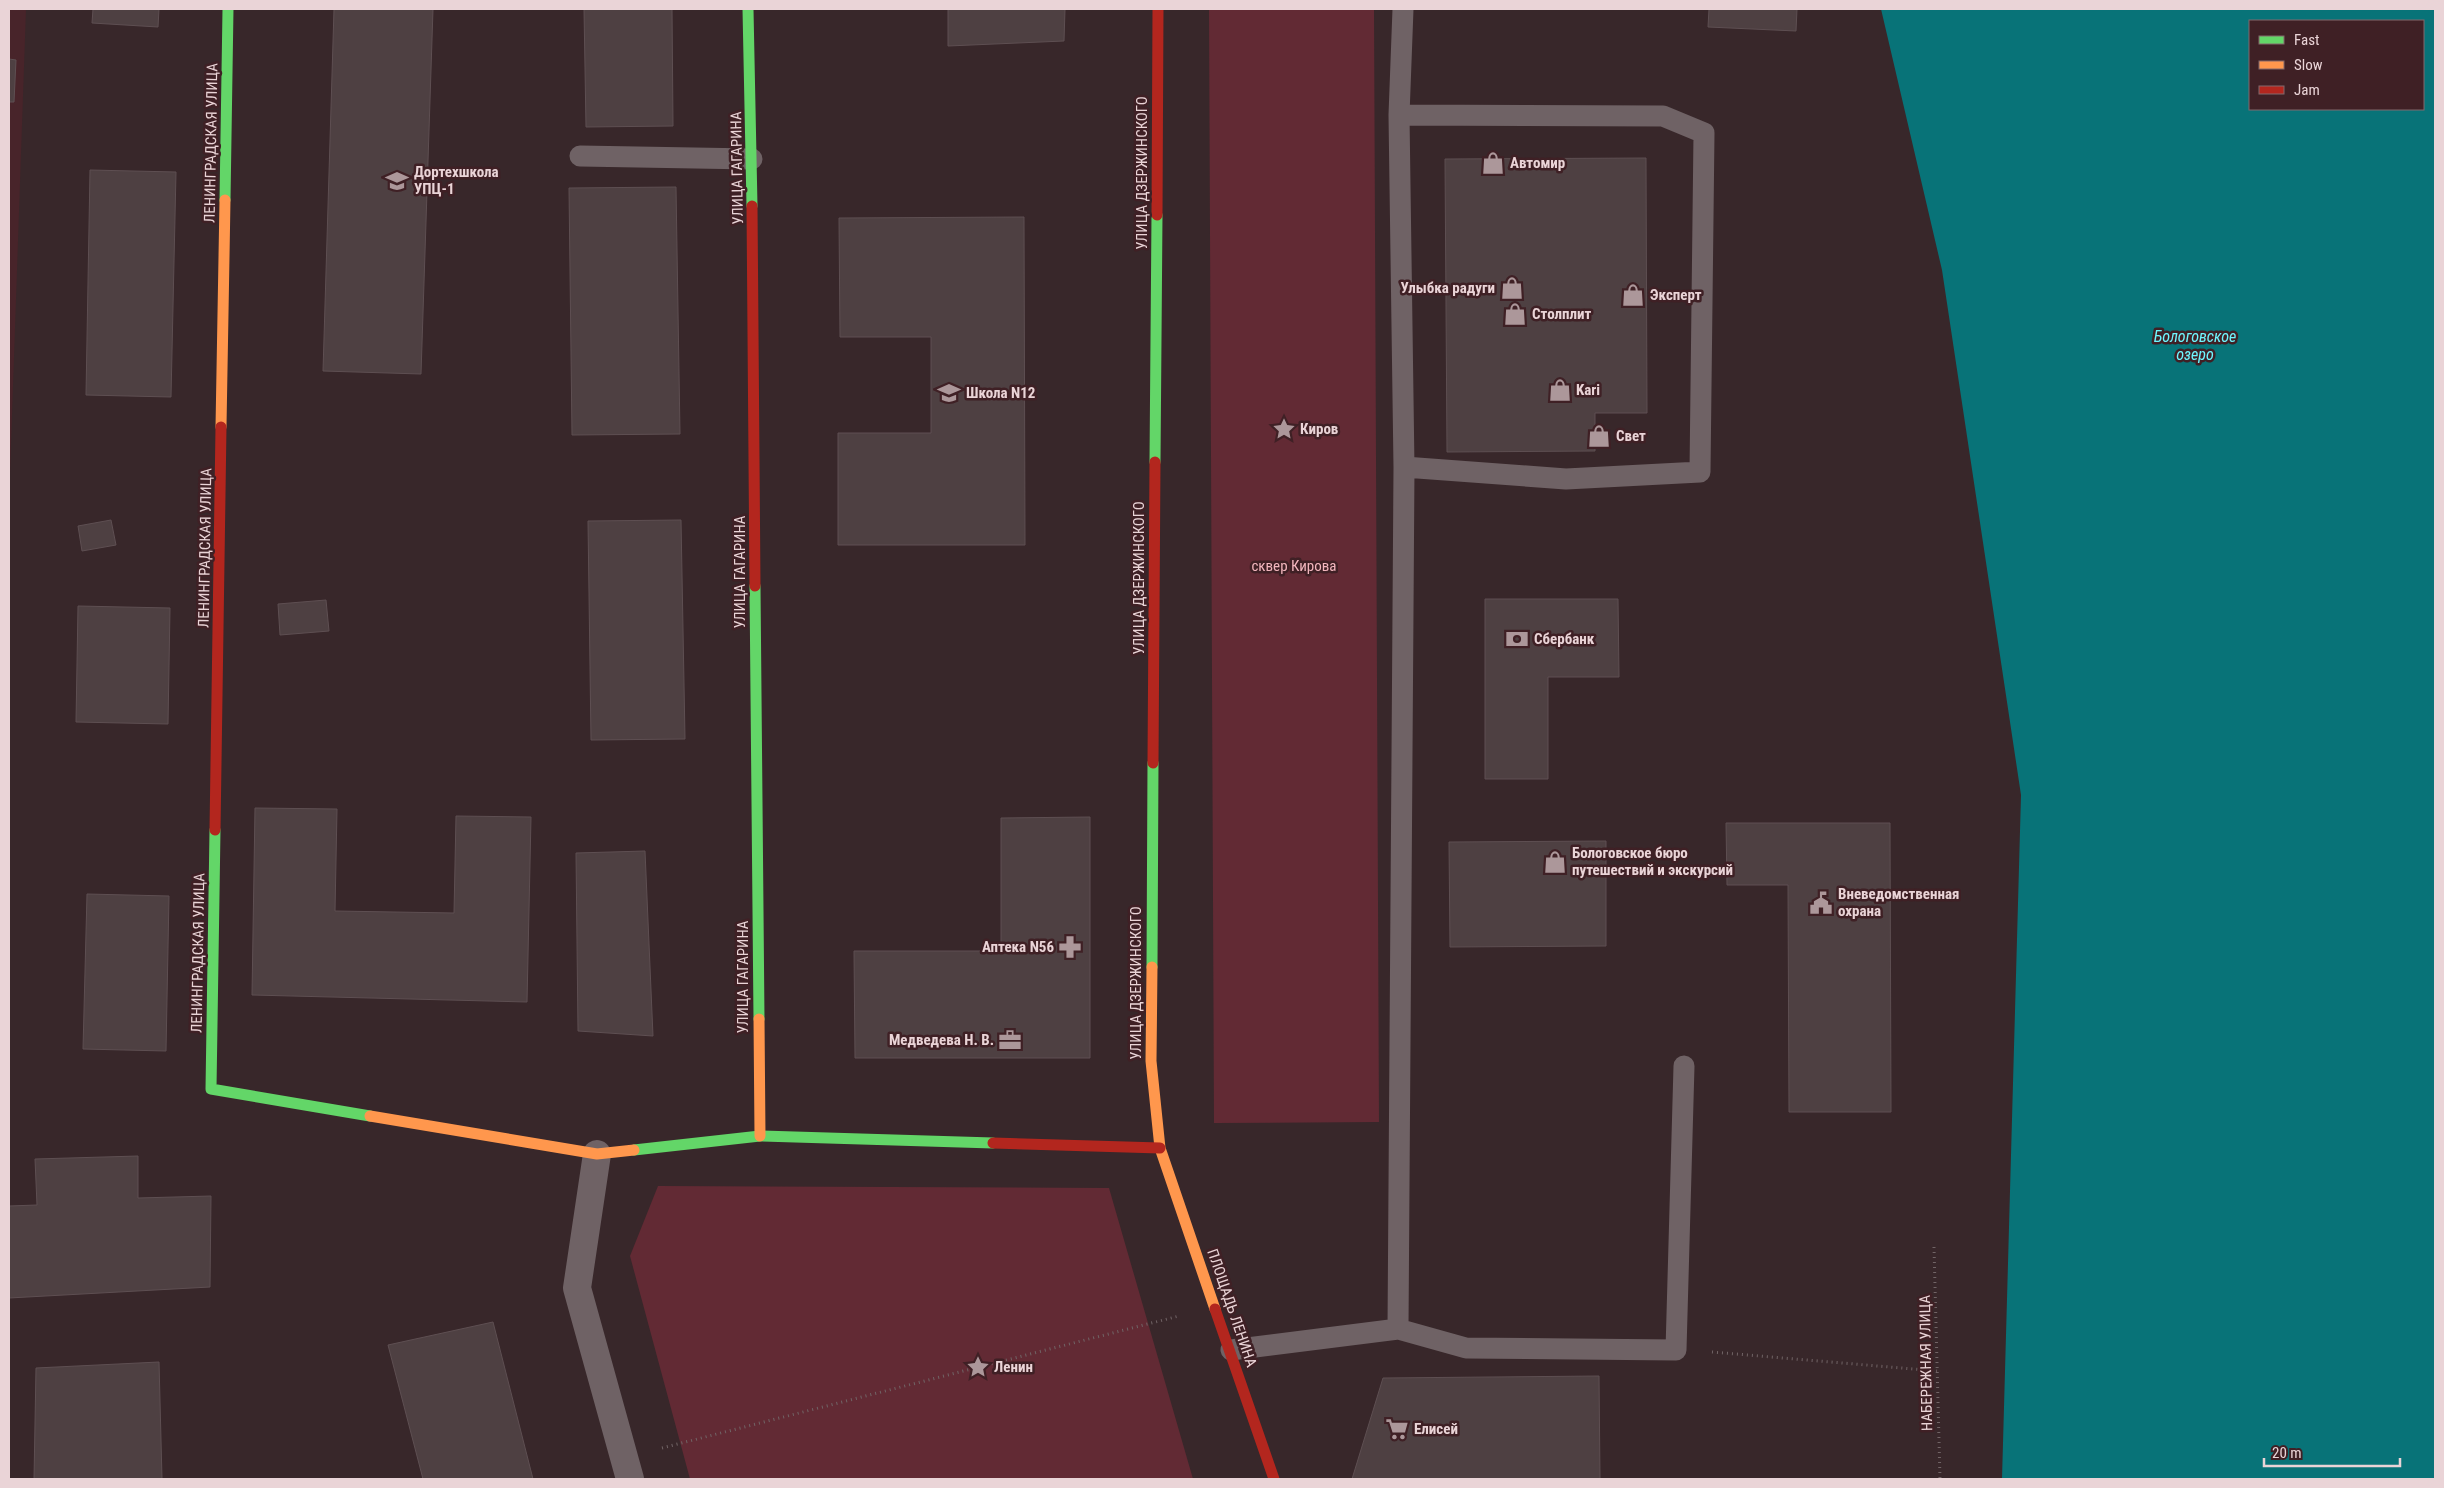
<svg xmlns="http://www.w3.org/2000/svg" width="2444" height="1488" viewBox="0 0 2444 1488" font-family="'Roboto Condensed',sans-serif">
<style>
.built{fill:#48242a}
.green{fill:#622a34}
.water{fill:#087378;fill-rule:evenodd}
.building{fill:#4e4042;stroke:#5e4f52}
.lines{fill:none;stroke-linecap:round;stroke-linejoin:round}
.path{stroke:#716466;stroke-width:3;stroke-dasharray:1 4;stroke-linecap:butt}
.lane{stroke:#6f6265;stroke-width:21}
.street{stroke:#6f6265;stroke-width:28}
.fast{stroke:#63d668;stroke-width:11}
.slow{stroke:#ff974d;stroke-width:11}
.jam{stroke:#b3261e;stroke-width:11}
.labels{text-anchor:middle;dominant-baseline:central;stroke-width:5;stroke-linejoin:round;paint-order:stroke}
.street-label{font-size:15px;fill:#ead4d7;stroke:#3f2025}
.poi-label{font-size:15px;font-weight:bold;fill:#ead4d7;stroke:#3f2025;text-anchor:start}
.park-label{font-size:15px;fill:#f3b6be;stroke:#3f2025}
.water-label{font-size:16px;font-style:italic;fill:#6ef7ff;stroke:#3f2025}
</style>
<rect width="100%" height="100%" fill="#38272a"/>
<path class="built" d="M9,9H26L9,502Z"/>
<path class="green" d="M1209,9H1374L1379,1122L1214,1123Z
M658,1186L1109,1188L1193,1479H690L630,1256Z"/>
<path class="water" d="M1881,9H2435V1479H2002L2021,795L1942,270ZM2250,21H2423V109H2250Z"/>
<path class="building" d="M93,9H159L158,27L92,23Z
M334,9H433L421,374L323,371Z
M584,9H672L673,126L586,127Z
M948,9H1065L1064,41L948,46Z
M1709,9H1797L1796,31L1708,27Z
M9,59L16,60L14,102H9Z
M1646,158L1647,413H1595V451L1447,452L1445,159Z
M90,170L176,172L171,397L86,395Z
M676,187L680,434L572,435L569,188Z
M1024,217L1025,545H838V433H931V337H840L839,218Z
M111,520L116,545L82,551L78,526Z
M681,520L685,739L591,740L588,521Z
M1485,599H1618L1619,677H1548V779H1485Z
M326,600L329,631L280,635L278,604Z
M78,606L170,608L168,724L76,722Z
M255,808L337,809L335,911L454,913L456,816L531,817L527,1002L252,995Z
M1090,817V1058H855L854,951H1001V818Z
M1726,823H1890L1891,1112H1789L1788,885H1727Z
M1606,841V946L1450,947L1449,842Z
M645,851L653,1036L578,1031L576,853Z
M87,894L169,896L166,1051L83,1049Z
M138,1156V1198L211,1196L210,1287L9,1298V1206L37,1205L35,1159Z
M493,1322L533,1479H423L388,1345Z
M159,1362L162,1479H34L36,1368Z
M1599,1376L1600,1479H1352L1383,1378Z"/>
<g class="lines">
<path class="path" d="M1934,1247L1940,1479
M1712,1352L1937,1371
M662,1448L1179,1316"/>
<path class="lane" d="M1399,115L1663,116L1704,133L1700,472L1566,479L1404,467
M580,156L752,159
M1398,1329L1466,1348L1676,1350L1684,1066
M1231,1350L1398,1329L1404,467L1399,115L1403,9"/>
<path class="street" d="M597,1154L577,1288L630,1479"/>
<path class="fast" d="M748,9L752,206
M225,200L228,9
M1155,462L1157,215
M755,586L759,1019
M215,830L211,1089L370,1116
M1152,967L1153,763
M634,1150L760,1136L993,1143"/>
<path class="slow" d="M221,427L225,200
M1152,967L1151,1061L1160,1148L1215,1309
M759,1019L760,1136
M370,1116L597,1154L634,1150"/>
<path class="jam" d="M752,206L755,586
M1157,215L1158,9
M1153,763L1155,462
M215,830L221,427
M993,1143L1160,1148
M1215,1309L1274,1479"/>
</g>
<defs>
<symbol id="shop-bare" viewBox="-9 -9 18 18"><path d="M-5-2.5h2.3a2.7 3.5 0 0 1 5.4 0H5L5.5 6h-11ZM-1.5-2.5h3a1.5 2.3 0 0 0-3 0Z" fill="#ac979a" stroke="#3f2025" stroke-width="2.5" paint-order="stroke"/></symbol>
<symbol id="university-bare" viewBox="-9 -9 18 18"><path d="M0-5L7-2L0 1L-7-2ZM-4 1L0 2.5L4 1V4Q0 6-4 4Z" fill="#ac979a" stroke="#3f2025" stroke-width="2.5" paint-order="stroke"/></symbol>
<symbol id="school-bare" viewBox="-9 -9 18 18"><path d="M0-5L7-2L0 1L-7-2ZM-4 1L0 2.5L4 1V4Q0 6-4 4Z" fill="#ac979a" stroke="#3f2025" stroke-width="2.5" paint-order="stroke"/></symbol>
<symbol id="sight-bare" viewBox="-9 -9 18 18"><path d="M0-6L1.8-2.2L6-1.7L2.9 1.2L3.7 5.4L0 3.3L-3.7 5.4L-2.9 1.2L-6-1.7L-1.8-2.2Z" fill="#ac979a" stroke="#3f2025" stroke-width="2.5" paint-order="stroke"/></symbol>
<symbol id="bank-bare" viewBox="-9 -9 18 18"><path d="M-6-4H6V4H-6ZM0-2.3a2.3 2.3 0 1 0 0 4.6a2.3 2.3 0 1 0 0-4.6Z" fill="#ac979a" stroke="#3f2025" stroke-width="2.5" paint-order="stroke"/></symbol>
<symbol id="civic-bare" viewBox="-9 -9 18 18"><path d="M-.6-6.5H3V-4.5H.6V-3L4-1V1h2V6H-6V1h2V-1L-.6-3ZM-1.2 2.5V6h2.4V2.5Z" fill="#ac979a" stroke="#3f2025" stroke-width="2.5" paint-order="stroke"/></symbol>
<symbol id="pharmacy-bare" viewBox="-9 -9 18 18"><path d="M-2-6h4v4h4v4h-4v4h-4v-4h-4v-4h4Z" fill="#ac979a" stroke="#3f2025" stroke-width="2.5" paint-order="stroke"/></symbol>
<symbol id="office-bare" viewBox="-9 -9 18 18"><path d="M-6-3h4V-5.5h4V-3h4V5H-6ZM-1-4.5V-3h2v-1.5ZM-6 0V1H6V0Z" fill="#ac979a" stroke="#3f2025" stroke-width="2.5" paint-order="stroke"/></symbol>
<symbol id="supermarket-bare" viewBox="-9 -9 18 18"><path d="M-6-5.5h2.5l.6 2H6L4.5 2H-2.5L-4.4-4H-6ZM-1.5 3.2a1.3 1.3 0 1 0 .1 0ZM3 3.2a1.3 1.3 0 1 0 .1 0Z" fill="#ac979a" stroke="#3f2025" stroke-width="2.5" paint-order="stroke"/></symbol>
</defs>
<g fill-rule="evenodd">
<use href="#shop-bare" x="1477" y="147" width="32" height="32"/>
<use href="#university-bare" x="381" y="165" width="32" height="32"/>
<use href="#shop-bare" x="1496" y="272" width="32" height="32"/>
<use href="#shop-bare" x="1617" y="279" width="32" height="32"/>
<use href="#shop-bare" x="1499" y="298" width="32" height="32"/>
<use href="#shop-bare" x="1544" y="374" width="32" height="32"/>
<use href="#school-bare" x="933" y="377" width="32" height="32"/>
<use href="#sight-bare" x="1268" y="413" width="32" height="32"/>
<use href="#shop-bare" x="1583" y="420" width="32" height="32"/>
<use href="#bank-bare" x="1501" y="623" width="32" height="32"/>
<use href="#shop-bare" x="1539" y="846" width="32" height="32"/>
<use href="#civic-bare" x="1805" y="887" width="32" height="32"/>
<use href="#pharmacy-bare" x="1054" y="931" width="32" height="32"/>
<use href="#office-bare" x="994" y="1024" width="32" height="32"/>
<use href="#sight-bare" x="962" y="1351" width="32" height="32"/>
<use href="#supermarket-bare" x="1381" y="1413" width="32" height="32"/>
</g>
<g class="labels">
<g class="street-label">
<text transform="translate(211 143) rotate(-89)">ЛЕНИНГРАДСКАЯ УЛИЦА</text>
<text transform="translate(737 168) rotate(-91)">УЛИЦА ГАГАРИНА</text>
<text transform="translate(1142 173) rotate(-90)">УЛИЦА ДЗЕРЖИНСКОГО</text>
<text transform="translate(205 548) rotate(-89)">ЛЕНИНГРАДСКАЯ УЛИЦА</text>
<text transform="translate(740 572) rotate(-90)">УЛИЦА ГАГАРИНА</text>
<text transform="translate(1139 578) rotate(-90)">УЛИЦА ДЗЕРЖИНСКОГО</text>
<text transform="translate(198 953) rotate(-89)">ЛЕНИНГРАДСКАЯ УЛИЦА</text>
<text transform="translate(743 977) rotate(-90)">УЛИЦА ГАГАРИНА</text>
<text transform="translate(1136 983) rotate(-90)">УЛИЦА ДЗЕРЖИНСКОГО</text>
<text transform="translate(1232 1308) rotate(71)">ПЛОЩАДЬ ЛЕНИНА</text>
<text transform="translate(1926 1363) rotate(-91)">НАБЕРЕЖНАЯ УЛИЦА</text>
</g>
<g class="poi-label">
<text x="1510" y="163">Автомир</text>
<text x="414" y="172">Дортехшкола<tspan x="414" dy="17">УПЦ-1</tspan></text>
<text x="1495" y="288" text-anchor="end">Улыбка радуги</text>
<text x="1650" y="295">Эксперт</text>
<text x="1532" y="314">Столплит</text>
<text x="1576" y="390">Kari</text>
<text x="966" y="393">Школа N12</text>
<text x="1300" y="429">Киров</text>
<text x="1616" y="436">Свет</text>
<text x="1534" y="639">Сбербанк</text>
<text x="1572" y="853">Бологовское бюро<tspan x="1572" dy="17">путешествий и экскурсий</tspan></text>
<text x="1838" y="894">Вневедомственная<tspan x="1838" dy="17">охрана</tspan></text>
<text x="1054" y="947" text-anchor="end">Аптека N56</text>
<text x="994" y="1040" text-anchor="end">Медведева Н. В.</text>
<text x="994" y="1367">Ленин</text>
<text x="1414" y="1429">Елисей</text>
</g>
<g class="park-label">
<text x="1294" y="566">сквер Кирова</text>
</g>
<g class="water-label">
<text x="2195" y="336">Бологовское<tspan x="2195" dy="18">озеро</tspan></text>
</g>
</g>
<rect width="2444" height="1488" fill="none" stroke="#ead4d7" stroke-width="20"/>
<rect x="2249" y="20" width="175" height="90" fill="#3f2025" stroke="#83686c"/>
<rect x="2259" y="36" width="25" height="8" fill="#63d668" stroke="#83686c"/>
<text x="2294" y="45" font-size="15" fill="#ead4d7">Fast</text>
<rect x="2259" y="61" width="25" height="8" fill="#ff974d" stroke="#83686c"/>
<text x="2294" y="70" font-size="15" fill="#ead4d7">Slow</text>
<rect x="2259" y="86" width="25" height="8" fill="#b3261e" stroke="#83686c"/>
<text x="2294" y="95" font-size="15" fill="#ead4d7">Jam</text>
<path d="M2264 1458v8h136v-8" fill="none" stroke="#ead4d7" stroke-width="2.5"/>
<text x="2272" y="1458" font-size="15" fill="#ead4d7" stroke="#3f2025" stroke-width="4" paint-order="stroke">20 m</text>
</svg>
